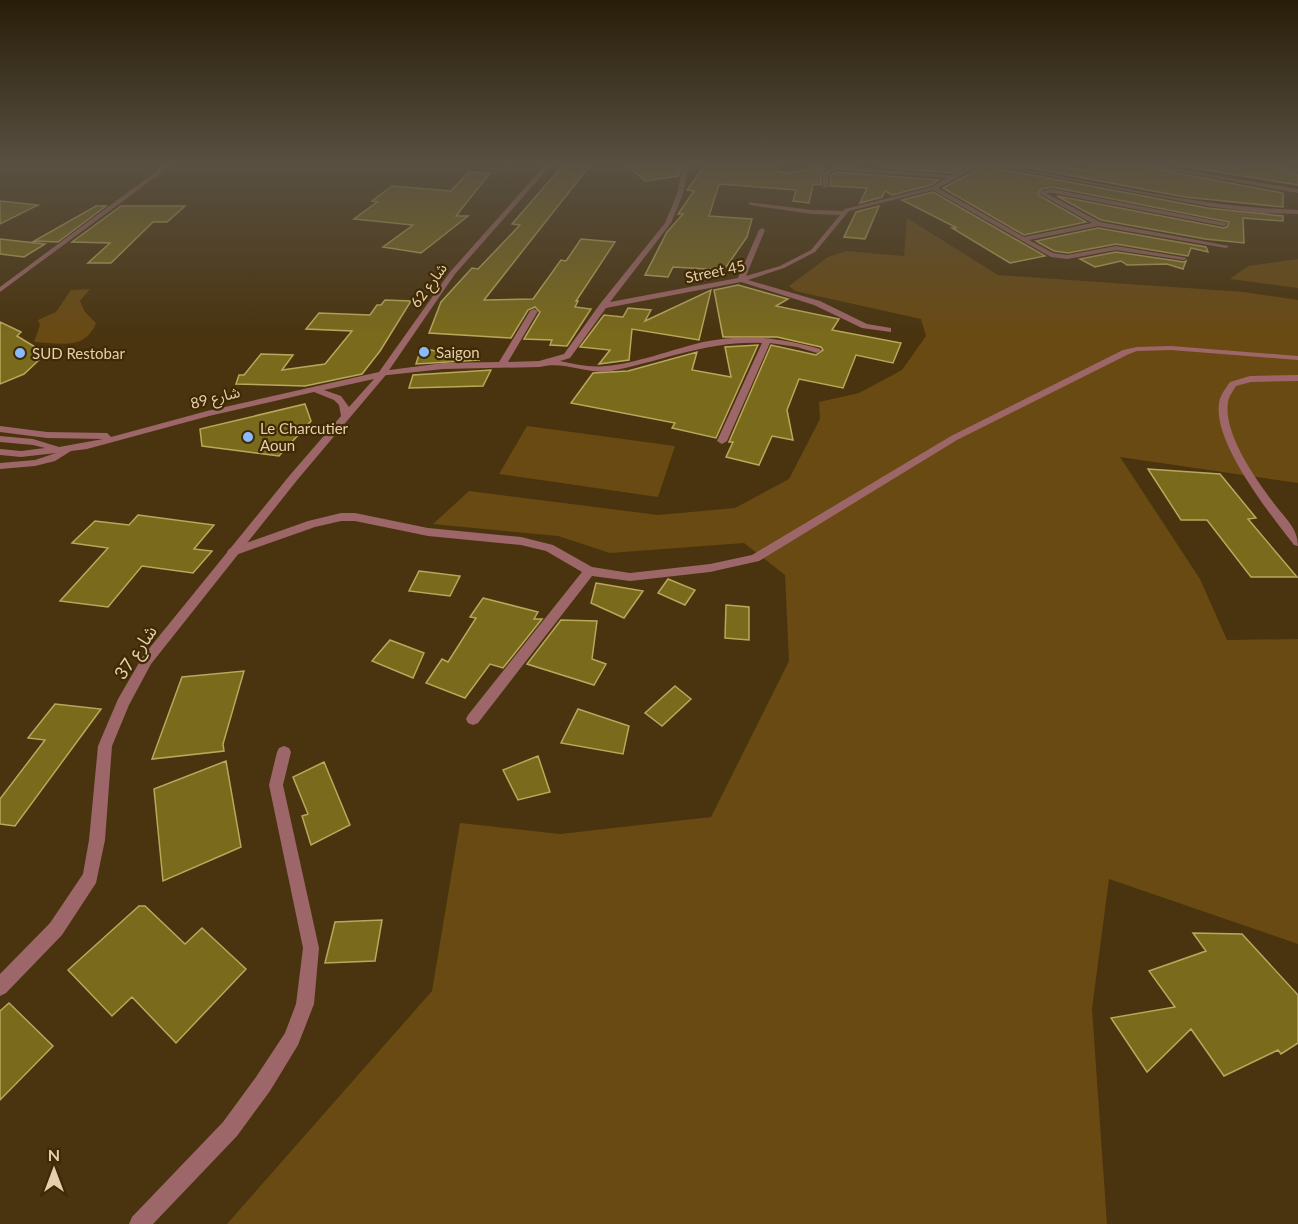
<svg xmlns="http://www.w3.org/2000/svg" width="1298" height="1224" viewBox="0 0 1298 1224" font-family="Lato,'Noto Sans Arabic',sans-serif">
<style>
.green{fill:#694a13}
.building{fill:#7a6a1c;stroke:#b9a85c;stroke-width:1.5}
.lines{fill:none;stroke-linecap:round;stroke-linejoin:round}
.minor{fill:#9d6668;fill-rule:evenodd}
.tertiary{fill:#9d6668;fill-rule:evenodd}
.poi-dot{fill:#8bbafc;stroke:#3f2a04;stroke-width:2}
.labels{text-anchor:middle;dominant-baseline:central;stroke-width:4.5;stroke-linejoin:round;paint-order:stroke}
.far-street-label{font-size:15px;fill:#e5cfaf;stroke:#3f2a04}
.far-poi-label{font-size:15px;fill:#e5cfaf;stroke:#3f2a04;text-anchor:start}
.street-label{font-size:18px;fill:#e5cfaf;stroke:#3f2a04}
</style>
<rect width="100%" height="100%" fill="#49340f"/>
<path class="green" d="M907,218L998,275L1244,292L1298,300V483L1120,457L1200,579L1227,640L1298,639V944L1109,879L1092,1009L1107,1224H227L432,991L460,823L560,834L711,817L789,661L785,575L744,543L610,553L558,536L433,524L469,491L658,515L735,508L789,479L820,419L819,402L859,393L902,370L926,336L921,319L795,291L789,286L828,257L846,251L904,256Z
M1298,259V288L1230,279L1248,266Z
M90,289L80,301L85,312L96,323C85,351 59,343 34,342L40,325L38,320L56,312L71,290Z
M527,426L675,446L658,497L499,474Z"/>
<path class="building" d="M564,164H591L484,300L533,299L561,260L566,261L581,239L615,242L576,301H578L575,307L591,309L567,346L550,345L552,340L524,339L540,312L535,307L528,310L511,338L429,333L441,302L472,268L478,269L520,225L512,224Z
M647,164L680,168L678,176L645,181L628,166Z
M706,164H766L776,166L777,171L791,173L817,167L825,169L821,173V185L813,184L809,203L793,201L796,190L719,184L709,216L752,219L747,237L724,270L673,267L668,277L645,275L667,232L683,214H678L694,191L687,190Z
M879,164H970L951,173L879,167Z
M1009,164H1048L1090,171L1095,164H1128L1283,193V207L1185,197Z
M1167,164H1263L1298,175V185Z
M984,166L1207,208L1283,216V221L1243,218L1244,243L1205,239L1101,220L1057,196L1224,228L1228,226L1229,222L1052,187L1041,189L1038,195L1086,222L1024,235L943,188Z
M469,172L490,173L456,216H468L421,253L383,247L413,225L354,219L377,202L372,201L392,186L451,191Z
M837,172L939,180L931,185L892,195L885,191L882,197L860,203L867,188L830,186L831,175Z
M933,192L1045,256L1010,263L952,228H957L902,200Z
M0,201L38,205L0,224Z
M96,206H106L58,242L34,241Z
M121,206H185L167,222H153L111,263H88L110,243L72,242Z
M879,206L865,239L844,237L856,212Z
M1098,228L1206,247L1208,252L1191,248L1188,256L1116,244L1068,253L1054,251L1036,241Z
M0,239L45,244L24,257L0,254Z
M1116,252L1184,262L1186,261L1183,269L1167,264L1127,265L1121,261L1095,267L1080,259Z
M738,285L788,299L776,306L839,319L832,330L901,343L893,363L856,355L843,388L799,379L787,410L793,440L772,436L759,465L726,457L733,442H729L771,345L816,355L823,350L821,347L777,337H723L714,290Z
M711,290L699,340L632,329L629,360L599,364L610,350L580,347L604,315L623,317L628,308L651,310L645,321Z
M385,300L411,301L380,351L362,374L305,386L236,384L239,375H244L261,354L293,355L282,370L325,364L352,331L306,329L319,313L370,315L377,305H381Z
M0,322L21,332L17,336L40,350L39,360L24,374L0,384Z
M758,345L716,438L672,428L675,423L571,403L593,373L628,371L697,352L692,370L731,377L725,347Z
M421,348L480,360L416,364Z
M491,370L483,386L409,388L413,375Z
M305,404L311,421L279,456L202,446L200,429Z
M1148,469L1220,474L1256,518L1248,519L1297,577H1251L1207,520H1181Z
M138,515L214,525L194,549L212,551L193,573L142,566L108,607L60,601L108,548L72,543L95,521L129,525Z
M419,571L460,576L450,596L409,591Z
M668,579L695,590L685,605L658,593Z
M596,583L643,591L624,618L591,603Z
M483,598L538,612L534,619H542L503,668L490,664L465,698L426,683L442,659L448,662L476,618L470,617Z
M726,605L749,607V640L725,638Z
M561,620L597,621L592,659L606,664L594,685L527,664Z
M390,640L424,653L413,678L372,661Z
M244,671L223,744L224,751L152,759L182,677Z
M675,686L691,699L662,726L645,713Z
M55,704L101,709L15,826L0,824V799L45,740L28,738Z
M578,709L629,726L623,754L561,743Z
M538,756L550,792L518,800L503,770Z
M226,761L241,847L163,881L154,789Z
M324,762L350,825L311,845L302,816L308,814L293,777Z
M139,906H145L185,944L202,928L246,969L176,1043L132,997L112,1016L68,970Z
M382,920L375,961L325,963L335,922Z
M1193,933L1242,934L1298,995V1043L1281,1054L1278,1050L1224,1076L1191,1029L1147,1072L1111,1018L1175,1007L1149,971L1206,951Z
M9,1003L53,1046L0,1100V1011Z"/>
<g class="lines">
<path class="minor" d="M683,164H689L683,194L671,223L610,302L738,278L759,230L762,228L765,230L746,276L780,266L811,250L840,215L812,214L750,205L748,202L812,210L843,211L845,209L932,187L946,178L837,170L829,174L828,187L823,188V173L836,166L951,175L975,164H983L938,188L1024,237L1092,223L1040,194L1041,191L1052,189L1226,223L1227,224L1224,226L1052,193H1046L1100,222L1229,246L1226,248L1098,226L1029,240L1053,253L1067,255L1116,246L1187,258L1184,260L1116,250L1067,259L1051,257L933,190L849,211L815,252L784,268L748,280L820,301L867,324L891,328V332L862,328L814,305L741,282L606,308L570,358L560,361C575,364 590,368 605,366C635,364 673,349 703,342C746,334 779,337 820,349L821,351L817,353L797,347L770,343L727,441L722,444L717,441L762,343C705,341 661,362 606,372C584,372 560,361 540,367L443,369L379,376L378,374L382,371L443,363L499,362L530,311L534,309L538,311L508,362L539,361L564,354L600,304L665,223L677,194Z
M985,164H997C1095,182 1198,207 1298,210V214L1261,213L1207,206Z
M1135,164H1148L1298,189V193Z
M1265,164H1275L1298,169V173Z
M1171,346L1298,356V360L1171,350L1137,351L1129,354L957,440L759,561L710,572L630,581L592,576L478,723L473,725L468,723L466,719L468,715L582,572L546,551L521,545L428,536L355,521H341L315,527L233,556L227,552L229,549L308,521L341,513H355L428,528L521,537L553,545L592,567L630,573L710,564L752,555L951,436L1123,350L1137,347Z
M1298,375V381L1251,382L1236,386C1233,391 1229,396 1228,402C1223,435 1258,482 1276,506C1286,519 1298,529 1298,546L1294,545C1270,514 1213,443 1219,403C1220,395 1226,388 1230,382L1250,376Z
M284,746L289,748L291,752L283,785L319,948L314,1004L298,1045L270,1091L237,1136L153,1224H129L132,1217L223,1122L256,1077L285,1033L296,1004L303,948L269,785L277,752L279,748Z"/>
<path class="tertiary" d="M166,164H173L0,292V287Z
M546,164H552L455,274L385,376L298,479L151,664L129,705L112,746L105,840L96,883L62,935L6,993L0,996V974L50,923L83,874L89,840L98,746L118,699L143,656L290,475L341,416L339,405L334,400L314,392L209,416L87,449L71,451L55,461L35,466L0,469V463L35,460L56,453L21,457L0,455V449L21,451L45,448L33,445L0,442V436L33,439L59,447L103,439L47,438L0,432V426L47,432L107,433L111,437L207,411L379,372L450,272ZM374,379L349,407L341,396L324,390Z"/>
</g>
<linearGradient id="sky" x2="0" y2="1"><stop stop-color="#281d08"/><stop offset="0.49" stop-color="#595042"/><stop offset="1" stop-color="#595042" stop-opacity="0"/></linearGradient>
<rect width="1298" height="335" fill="url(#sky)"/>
<g class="poi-dot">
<circle cx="424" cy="352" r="6"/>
<circle cx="20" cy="353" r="6"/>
<circle cx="248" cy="437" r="6"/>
</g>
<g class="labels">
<g class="far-street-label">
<text transform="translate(715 271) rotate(-12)">Street 45</text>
<text transform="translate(428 285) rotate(-54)">شارع 62</text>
<text transform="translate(215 397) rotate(-14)">شارع 89</text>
</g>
<g class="far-poi-label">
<text x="436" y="352">Saigon</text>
<text x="32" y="353">SUD Restobar</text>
<text x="260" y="428">Le Charcutier<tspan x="260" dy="17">Aoun</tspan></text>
</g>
<g class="street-label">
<text transform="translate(135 652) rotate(-56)">شارع 37</text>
</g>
</g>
<g transform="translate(54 1170)" stroke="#3f2a04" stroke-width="4.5" paint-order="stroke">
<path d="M0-4.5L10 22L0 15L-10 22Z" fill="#e5cfaf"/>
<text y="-9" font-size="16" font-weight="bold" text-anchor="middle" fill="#e5cfaf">N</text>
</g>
</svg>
